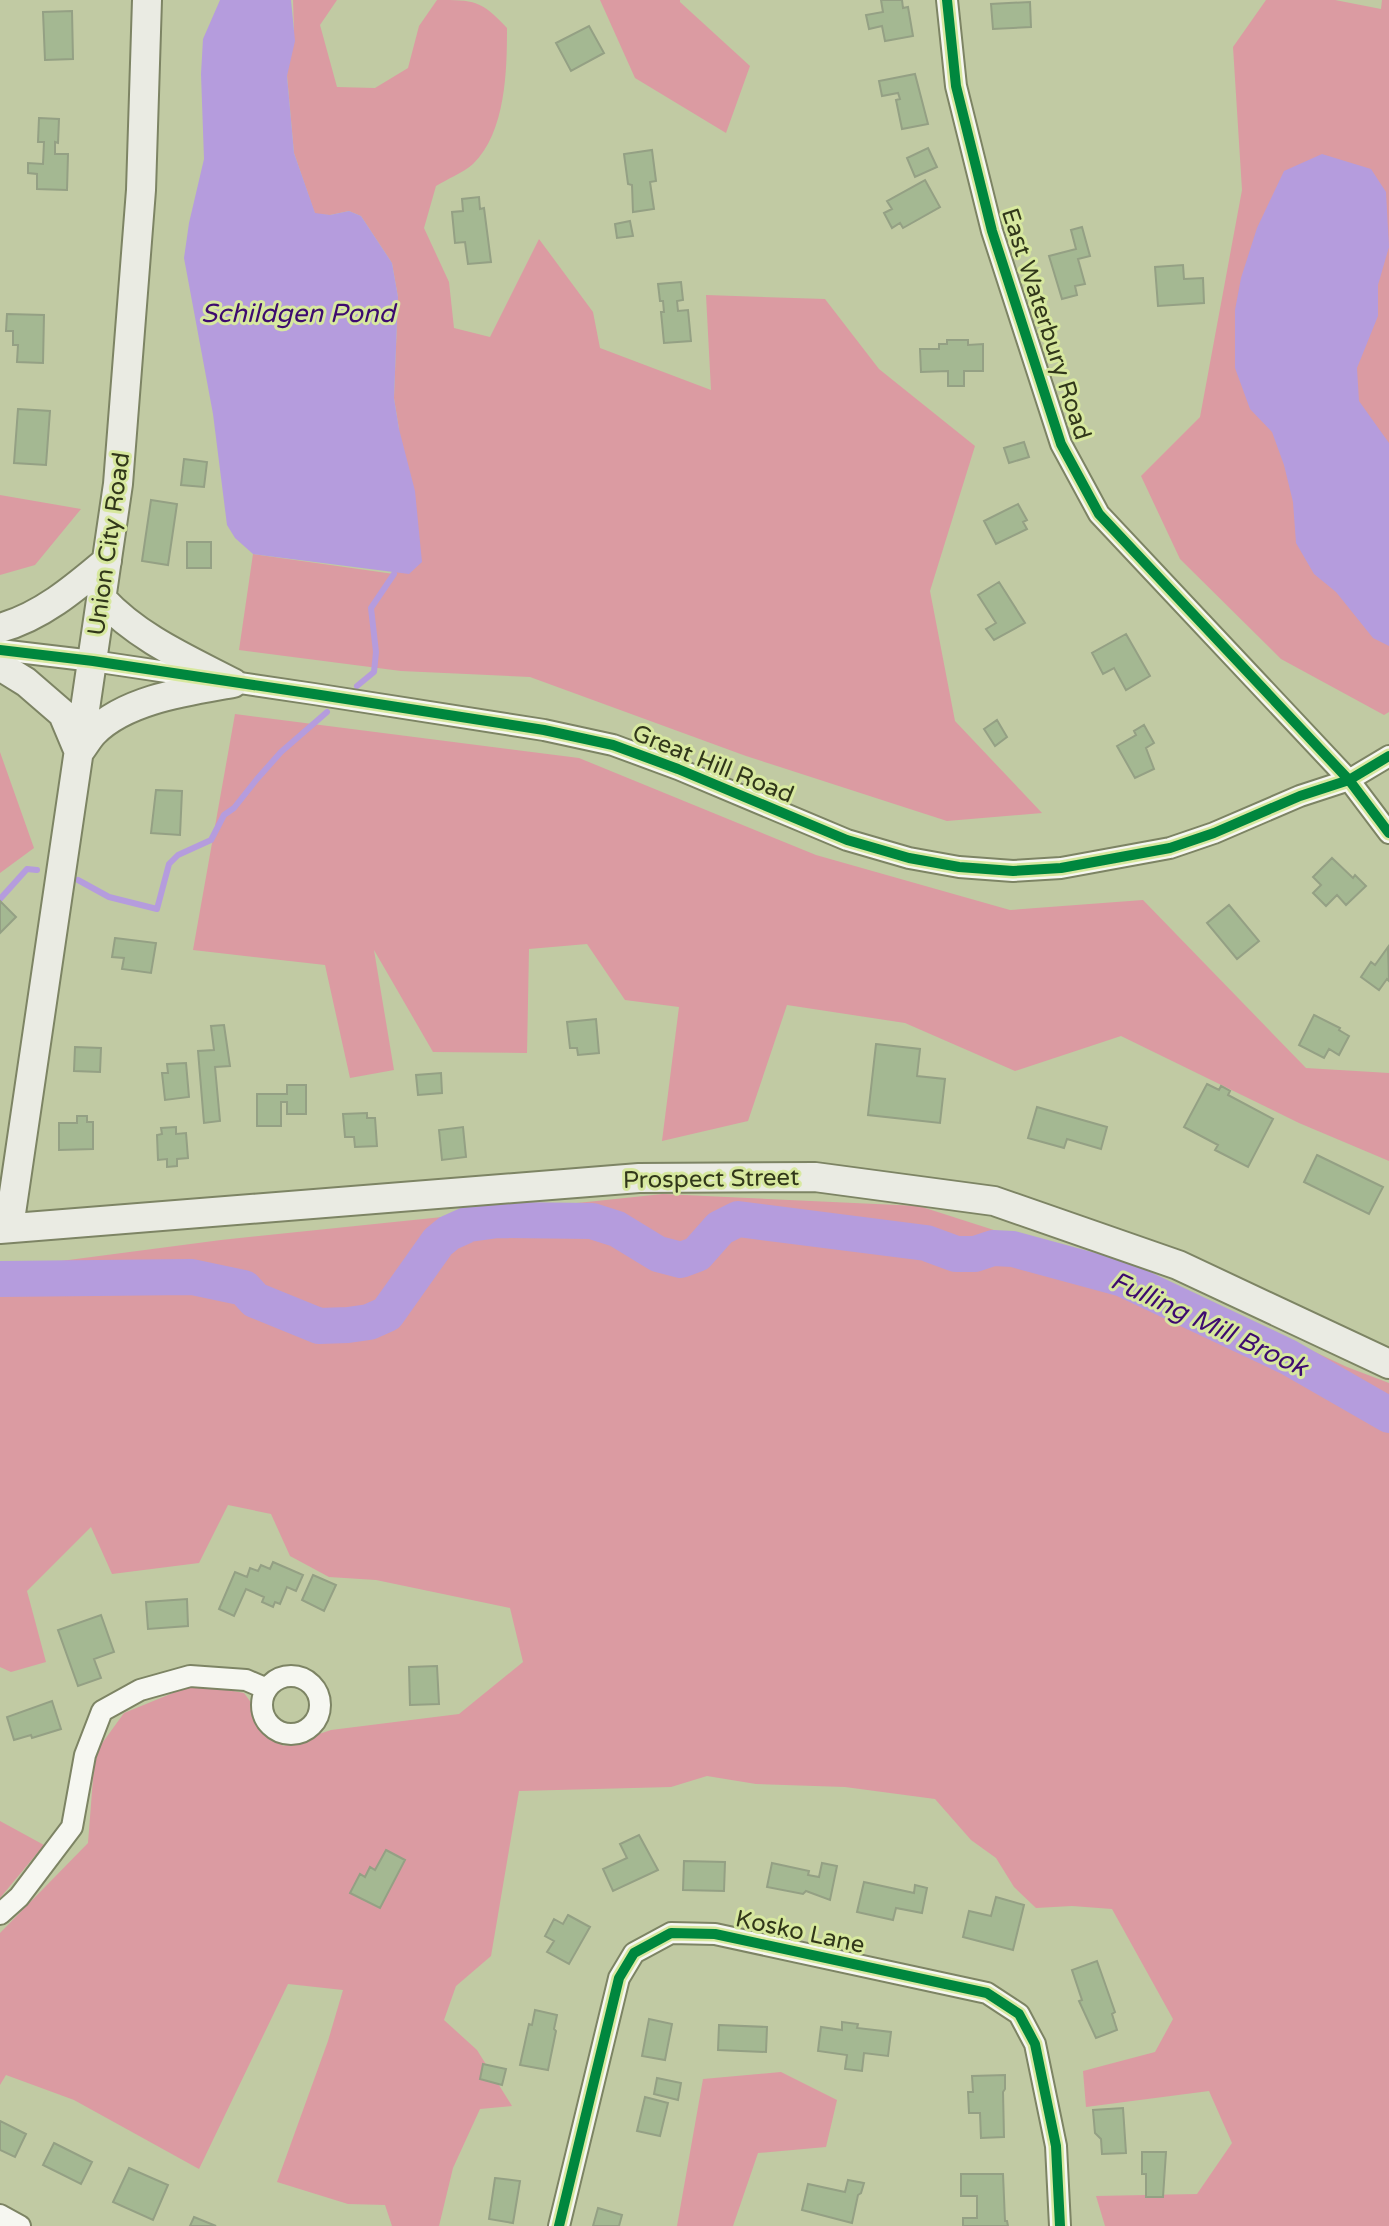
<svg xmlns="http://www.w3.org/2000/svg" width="1389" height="2226" viewBox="0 0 1389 2226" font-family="'Varela Round',sans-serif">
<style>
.forest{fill:#db9ba2}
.water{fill:#b59cdd}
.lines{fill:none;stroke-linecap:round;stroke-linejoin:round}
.stream{stroke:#b59cdd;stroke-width:6}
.river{stroke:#b59cdd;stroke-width:36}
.building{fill:#a4b892;stroke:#94a084;stroke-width:2}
.minor-casing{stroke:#7d8464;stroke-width:24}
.secondary-casing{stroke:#7d8464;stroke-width:32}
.minor{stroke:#f6f7f1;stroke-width:20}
.secondary{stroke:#eaebe3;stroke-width:28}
.cycleway-casing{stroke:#d7e89f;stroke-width:15}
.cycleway{stroke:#00873e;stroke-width:10}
.labels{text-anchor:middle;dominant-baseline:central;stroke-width:6;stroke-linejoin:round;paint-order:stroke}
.street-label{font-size:24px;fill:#31371a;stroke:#d7e89f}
.water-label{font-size:26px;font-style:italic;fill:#3d0b6f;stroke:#d7e89f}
</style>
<rect width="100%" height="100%" fill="#c1caa3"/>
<path class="forest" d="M293,0H337L320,25L337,87L375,88L408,68L419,26L437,0C474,0 481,0 507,28C507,70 506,132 473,164C463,173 447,179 436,186L424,228L449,282L454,328L490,337L539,239L593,312L600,348L711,390L706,295L825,299L879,369L975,446L930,591L955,721L1042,813L947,821L746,756L530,677L401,671L239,650L253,554L394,574L399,429L394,398L398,297L392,263L361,216L349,211L330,215L315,214L294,153L287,75L294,30Z
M600,0H680V2L750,66L726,133L635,78Z
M1266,0H1335L1381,9L1382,0H1389V712L1384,715L1281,659L1180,559L1141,476L1200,417L1242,190L1233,47Z
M0,495L81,509L35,565L0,575Z
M235,714L579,758L816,855L1010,910L1143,900L1306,1068L1389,1073V1161L1299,1123L1121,1036L1015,1071L905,1023L787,1005L748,1121L662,1141L679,1007L625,1000L587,944L529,949L527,1053L433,1052L374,950L394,1070L350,1078L325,965L193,950Z
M0,752L34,848L0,873Z
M663,1194L919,1206L1187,1292L1347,1367L1389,1383V2226H1105L1096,2196L1197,2194L1232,2143L1209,2091L1086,2107L1083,2071L1155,2052L1173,2019L1112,1909L1072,1906L1036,1908L1014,1887L996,1858L971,1840L935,1799L845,1787L756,1784L707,1776L671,1787L519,1791L491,1956L456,1986L444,2020L477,2050L512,2106L480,2109L453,2168L439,2226H392L385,2205L348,2204L277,2182L328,2041L343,1990L288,1984L199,2169L74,2100L6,2075L0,2085V1933L88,1843L95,1753L124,1713L195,1684L244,1693L283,1746L331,1730L459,1714L523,1662L510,1608L376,1580L329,1577L290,1556L271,1514L228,1505L199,1563L112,1574L91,1527L27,1591L46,1662L11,1672L0,1667V1269L221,1240Z
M0,1821L44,1845L0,1898Z
M781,2072L837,2100L826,2147L758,2153L733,2226H677L703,2079Z"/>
<path class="water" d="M220,0H291L295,41L287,76L294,153L315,213L330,215L349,211L361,216L392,263L398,297L394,398L399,429L415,491L422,562L409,574L253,554L235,538L227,525L213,414L184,258L189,223L204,159L201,74L203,39Z
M1322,154L1371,169L1386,192L1389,247L1378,285V316L1357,368L1359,401L1389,443V646L1373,638L1336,592L1314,574L1296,543L1293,502L1284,465L1272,432L1250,409L1235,368V310L1241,278L1257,228L1284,171Z"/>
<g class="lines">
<path class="stream" d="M357,686L374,672L376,652L371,608L394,574
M78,880L109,897L157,909L169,864L178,855L211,840L224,815L234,808L257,779L281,752L327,712
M0,899L27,869L37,870"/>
<path class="river" d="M0,1279L192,1277L244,1288L255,1300L319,1326L348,1325L369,1322L387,1314L438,1242L449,1233L469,1224L498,1220L592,1221L617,1229L658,1254L681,1260L697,1254L720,1228L738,1219L926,1243L956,1254H975L993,1248L1013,1249L1123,1279L1288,1357L1389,1415"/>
</g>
<path class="building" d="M881,0H902L903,8L908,7L913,36L885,41L882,26L869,29L866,15L883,12Z
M1030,2L1031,27L993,29L991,4Z
M72,11L73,59L45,60L43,12Z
M589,26L604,53L571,71L556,43Z
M915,74L928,124L902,129L896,100L900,99L898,93L882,96L879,81Z
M39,118L59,119L58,143L55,142V154H68L67,190L37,189V174L28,173V163L43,164L44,142H38Z
M928,148L937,167L915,177L907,158Z
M652,150L656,181L650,182L654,209L633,212L632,185L628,184L624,154Z
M925,180L940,207L903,228L900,223L892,228L884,213L892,209L887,201Z
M479,197L480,209L484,208L491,262L468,264L465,242L455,243L452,212L463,211L462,199Z
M630,221L633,236L617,238L615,224Z
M1082,227L1090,256L1078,259L1085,284L1075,286L1077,295L1062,299L1049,256L1076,249L1071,230Z
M1183,265L1184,279L1203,278L1204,303L1158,306L1155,267Z
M681,282L683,300L677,301L678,311L688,310L691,341L664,343L661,312H664L663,301H660L658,284Z
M7,314L44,315L43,363L17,362L18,345H13V331H6Z
M947,340H968V345L983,344V371H964V386H948V371L921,372L920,349H939V344H947Z
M18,409L50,411L46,465L14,463Z
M1024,442L1029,457L1009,463L1004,448Z
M184,459L207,462L204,487L181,485Z
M151,500L177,504L168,565L142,561Z
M1018,504L1027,520L1023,522L1027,529L996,544L984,521Z
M187,542H211V568H187Z
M999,582L1025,623L994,640L986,629L996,623L978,595Z
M1126,634L1150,676L1126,690L1114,668L1103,674L1092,653Z
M997,720L1007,737L995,746L984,729Z
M1144,725L1154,743L1146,748L1154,769L1135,778L1117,746L1136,735L1134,731Z
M156,790L182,791L180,835L151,833Z
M1332,858L1353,878L1355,875L1366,886L1346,905L1337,895L1326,906L1313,893L1321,885L1313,877Z
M0,901L16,917L0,933Z
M1229,905L1259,941L1237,959L1207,923Z
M115,938L156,943L151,973L122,969L124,958L112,957Z
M1388,947L1389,981L1387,979L1379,990L1361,977L1371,962L1375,965Z
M1314,1015L1340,1028L1339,1030L1349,1036L1339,1055L1329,1049L1324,1058L1299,1045Z
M596,1019L599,1053L578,1055L577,1048H570L567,1022Z
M224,1025L230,1066L215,1067L220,1121L204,1123L198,1051L214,1050L211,1026Z
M876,1044L920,1049L917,1076L945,1079L940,1123L868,1115Z
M75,1047L101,1048L100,1072L74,1071Z
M186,1063L189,1097L165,1100L162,1073H168L167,1064Z
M441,1073L442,1093L418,1095L416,1075Z
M1207,1084L1219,1090L1221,1086L1230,1091L1228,1095L1273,1119L1248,1167L1215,1150L1218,1145L1184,1127Z
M287,1085H306V1114H287V1102H281V1126H257V1094H287Z
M1037,1107L1107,1127L1101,1149L1067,1139L1064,1148L1028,1138Z
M367,1113V1118H375L377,1146L355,1147L354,1137H345L343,1114Z
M77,1116H87V1122H93V1149L59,1150V1123H77Z
M176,1127V1134L186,1133L188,1158L177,1159V1166L167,1167V1159L158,1160L157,1135L162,1134L161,1128Z
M463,1127L466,1157L442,1160L439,1130Z
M1317,1155L1383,1187L1369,1214L1304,1182Z
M273,1562L303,1575L296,1591L287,1587L280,1604L275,1602L273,1607L262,1602L264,1597L246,1589L234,1616L219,1609L235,1572L247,1577L250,1568L258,1571L261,1565L270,1569Z
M313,1575L336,1585L324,1611L302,1600Z
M187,1599L188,1626L148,1629L146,1602Z
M101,1615L114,1652L94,1659L101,1678L78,1686L58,1630Z
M437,1666L439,1704L410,1705L409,1667Z
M52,1701L61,1729L32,1738L31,1735L14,1740L7,1717Z
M639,1835L658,1870L613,1891L603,1869L627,1858L620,1844Z
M386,1850L405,1860L380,1908L350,1893L360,1874L365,1877L370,1867L375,1870Z
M684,1861L725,1862L724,1891L683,1890Z
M772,1863L809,1871L808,1875L819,1877L822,1863L837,1866L830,1900L806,1891L803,1894L767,1887Z
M864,1882L914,1893L915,1885L927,1888L922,1913L896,1908L893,1920L857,1912Z
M996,1897L1024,1905L1013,1950L963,1937L969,1911L991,1916Z
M568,1915L590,1927L569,1964L547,1952L554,1941L545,1936L554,1919L563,1924Z
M1097,1961L1115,2012L1112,2014L1117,2030L1096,2038L1079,2001L1082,2000L1072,1970Z
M535,2010L557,2015L554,2029L556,2031L548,2070L520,2065L529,2024L532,2025Z
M649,2019L672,2024L665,2060L642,2056Z
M842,2022L858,2024L857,2028L891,2032L888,2056L864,2053L862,2071L845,2069L847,2055L818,2051L821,2027L842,2030Z
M719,2025L767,2027L766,2052L718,2050Z
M483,2064L506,2069L502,2085L480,2079Z
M1005,2075V2089L1003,2092L1004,2137L981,2138L980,2113H969L968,2092H973L972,2076Z
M657,2078L681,2083L678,2100L654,2094Z
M645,2097L668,2103L660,2136L637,2131Z
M1123,2108L1126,2153L1102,2154L1101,2139L1095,2133L1093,2110Z
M0,2121L26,2134L15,2157L0,2150Z
M54,2143L92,2162L81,2184L43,2165Z
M1142,2152H1166L1163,2197H1146V2174H1142Z
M129,2168L168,2185L153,2220L113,2202Z
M961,2174H1003L1005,2221H1007L1008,2226H963V2218H977V2196H961Z
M495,2178L520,2181L513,2223L489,2219Z
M848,2180L864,2183L861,2193L858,2195L852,2223L802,2210L808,2184L845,2192Z
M598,2208L622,2215L619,2226H593Z
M194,2217L216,2226H190Z"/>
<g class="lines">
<defs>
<path id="minor" d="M947,0L956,86L992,231L1061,444L1099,514L1349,780L1389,833
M0,650L93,661L314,694L544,730L613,745L678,769L847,840L909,858L959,867L1013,871L1061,868L1170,848L1214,833L1300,796L1349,780L1389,756
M262 1705a29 29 0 1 1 58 0a29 29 0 1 1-58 0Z
M0,1914L19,1897L72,1827L85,1755L102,1711L140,1690L190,1676L246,1680L267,1689
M0,2215L20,2226
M559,2226L619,1978L634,1953L671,1933L715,1934L987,1993L1019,2014L1035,2044L1056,2146L1060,2226"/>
<path id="secondary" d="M102,599C138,638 187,659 233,683
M0,628C41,617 75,588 107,561
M0,666L26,682L63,714L79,752
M79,752C84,746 88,738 94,732C127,699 189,691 233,683
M9,1227L118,484L141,190L147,0
M0,1229L639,1178L815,1177L994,1201L1178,1265L1389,1364"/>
</defs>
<use href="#minor" class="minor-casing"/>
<use href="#secondary" class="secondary-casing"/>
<use href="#minor" class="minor"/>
<use href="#secondary" class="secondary"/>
<defs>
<path id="cycleway" d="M947,0L956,86L992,231L1061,444L1099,514L1349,780L1389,833
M0,650L93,661L314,694L544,730L613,745L678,769L847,840L909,858L959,867L1013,871L1061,868L1170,848L1214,833L1300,796L1349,780L1389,756
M559,2226L619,1978L634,1953L671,1933L715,1934L987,1993L1019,2014L1035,2044L1056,2146L1060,2226"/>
</defs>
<use href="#cycleway" class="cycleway-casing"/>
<use href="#cycleway" class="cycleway"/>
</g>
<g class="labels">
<g class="street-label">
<text transform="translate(1046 324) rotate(72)">East Waterbury Road</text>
<text transform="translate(109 544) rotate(-82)">Union City Road</text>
<text transform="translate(713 764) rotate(22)">Great Hill Road</text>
<text transform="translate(711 1179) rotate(-1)">Prospect Street</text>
<text transform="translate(800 1932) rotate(12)">Kosko Lane</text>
</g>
<g class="water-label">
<text x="298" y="313">Schildgen Pond</text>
<text transform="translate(1209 1324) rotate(25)">Fulling Mill Brook</text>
</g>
</g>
</svg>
